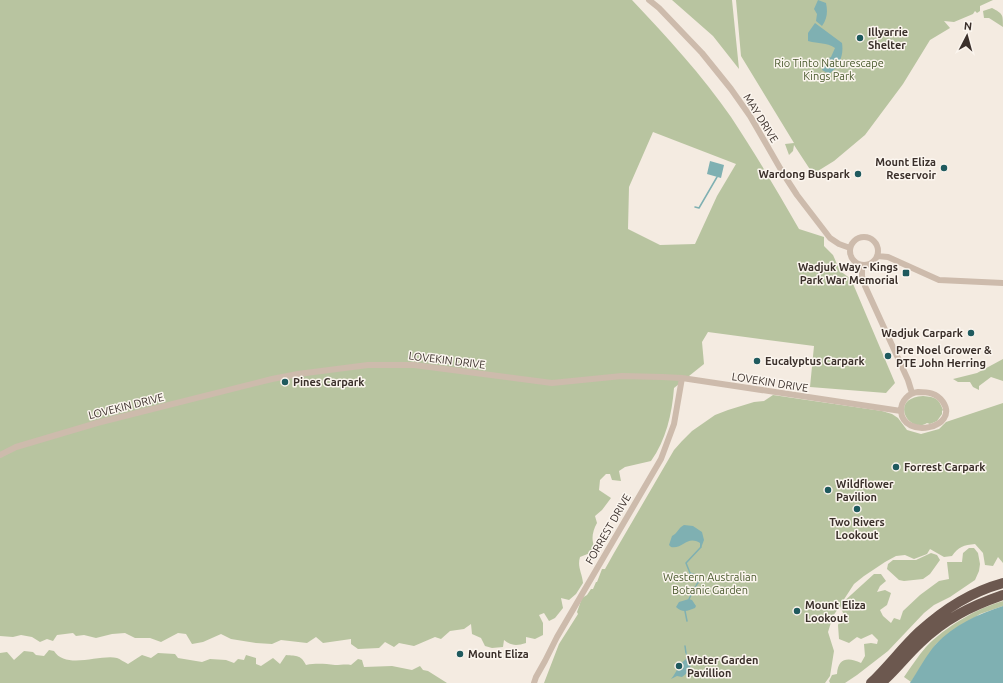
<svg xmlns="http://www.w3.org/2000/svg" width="1003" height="683" viewBox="0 0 1003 683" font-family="Ubuntu,sans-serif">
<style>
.green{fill:#b8c4a0;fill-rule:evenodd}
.water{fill:#7fb0b2}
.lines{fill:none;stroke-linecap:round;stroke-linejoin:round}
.stream{stroke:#7fb0b2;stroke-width:1.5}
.minor{stroke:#cdbbac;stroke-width:6}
.trunk{stroke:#6c584f;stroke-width:10}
.poi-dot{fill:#1f5a5e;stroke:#fbf5ee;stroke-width:1.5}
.labels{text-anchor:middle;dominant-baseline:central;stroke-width:3;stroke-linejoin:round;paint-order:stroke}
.poi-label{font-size:11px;font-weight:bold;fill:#3b302b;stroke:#fbf5ee;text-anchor:start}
.park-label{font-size:11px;fill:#4a5a2e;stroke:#fbf5ee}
.street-label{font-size:11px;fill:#3b302b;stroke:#fbf5ee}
</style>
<rect width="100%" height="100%" fill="#f4ebe1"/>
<path class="green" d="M0,0H632C667,37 702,75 731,117C755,153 777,191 799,229L824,237V246L833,255L840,271L851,279L895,383L886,393L810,387L814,346L708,332L702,342L704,364L674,388C672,414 666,440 651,461L625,467L619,471L621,481L612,480L610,474H606L600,480L599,490L611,498L602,510L595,516L597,523C592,532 591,540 595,549L590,553L580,557C577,567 582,572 583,583L576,594L569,600L561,598L563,608L555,618L549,621L544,613L539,615L543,623V635L535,639L526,637V643C517,646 511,646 504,640L503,647L492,648L485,646L481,638L472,634L471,624L464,629L450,631L441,639L435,637L414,646L399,643L394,647L385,642L379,648L358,649L351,644V639L323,643L316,637L307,643L281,640L272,644L256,643L231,639L221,634L203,642L192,644L186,634L178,633L161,642L150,638H135L125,633L112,634L96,638L84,635L76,636L73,633L57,635L53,641L47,639L40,642L32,637L21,635L13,637L0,636ZM653,132L736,164L717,196L695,244L660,245L628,229L629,187Z
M672,0H732L739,69L713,36Z
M736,0H993L980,6V11L977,13L975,11L973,14L954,22L944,21L950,28L930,40L903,84L865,135L834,161L813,174L794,145L793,151L789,155L785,144L794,143L741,56Z
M992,8C1003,14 1003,14 1003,27L989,18H984L983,11Z
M1003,359V381L991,377L979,386V390L973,387L970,382H958L953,379L977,373Z
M773,395L882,411L892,414L898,418L907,430L921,434L939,429L946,422L1003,403V563L998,557L993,566L985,565L983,553L975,544C964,545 958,547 952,556L944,557L930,549L927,554L914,559L905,555L896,556L885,562L864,576L854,584L841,604L874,574H881L886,581L880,586L877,592L885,590L891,593L887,605L880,610L883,616L891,623L894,618L900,620L903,611L920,595L939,581L949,579L947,562H962L963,553L969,548H974L978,553L980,564L979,571L975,580L950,597L934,605L924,613L888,651L857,675L845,683H830L829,681L832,675L837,674C838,658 848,657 861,663L865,656L864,644L871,643L877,644L878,640L872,634L861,639L857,637L849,643L839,639L838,625L843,613L840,606L833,616L828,632L834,651L830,676L825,683H544L559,644L578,614L577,612L582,598L587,595L591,589H593L596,582H597L602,569H605L614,553L674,450L682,441L692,431L715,415L728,410L754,402L764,401Z
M923,396C936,397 939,399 943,410L942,411V414L937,421L930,424L927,423C909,435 888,398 923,396Z
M931,553L937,555L940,560L930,574L923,579L904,581L899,580L887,569L888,564L893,560H916Z
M1003,601V606L980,614L946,636L936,644L911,682L904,677C911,667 918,656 926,647C945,627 977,608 1003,601Z
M49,650L54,651C66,670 100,654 117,658C120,659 124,662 128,664L142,655L151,658L158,653L175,654L178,658L202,662L210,659L226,660L234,663L238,659L244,660L246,655L256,658V664L261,666L273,658L280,664L286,655C297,656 301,655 306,665C317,663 325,664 335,665C341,665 346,664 351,665L358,659L362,660L364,667L392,666L412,670L420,666L423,670L428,671L447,683H0V653L7,652L14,660L24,651L33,652L36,655L44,656Z"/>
<path class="water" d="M818,0L826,3C828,12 827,19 822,26L816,21L817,14L814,9Z
M815,23L842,43C844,56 839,67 829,74L822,70L825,60L831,57L835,48C826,42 819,44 808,41V33Z
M710,161L724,165L721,178L707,174Z
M684,525L693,526L702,532L704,540L701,548L700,547V543C687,535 684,549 671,547L669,545L672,536C678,533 678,528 684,525Z
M689,599L692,600L696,606L695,608C688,611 682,613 676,607L679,602Z
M1003,606V683H910C918,671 927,654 936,644C954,625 978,614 1003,606Z
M686,653C693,663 692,670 682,677L677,676L671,679C677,672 678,665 686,659Z"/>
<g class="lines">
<path class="stream" d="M695,207L699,208L717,177
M689,599L697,584L702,578L690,573L686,563L701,547
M685,611L687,621
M685,646L686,653"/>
<path class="minor" d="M649,0L659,8L702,53L731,89L750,116L784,175L797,195L830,238L839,244L850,248
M850 251a14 14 0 1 1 28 0a14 14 0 1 1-28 0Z
M877,256L888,257L939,280L1003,283
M862,265V276L865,286L908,380L912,393
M918,392C928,392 937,393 943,402C960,428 903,440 901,411C901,400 909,393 918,392Z
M0,455L16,447L97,423L272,379L298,374L368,365H414L552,383L622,376L662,377L682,378L901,411
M534,683L536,677L545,661L557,637L661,459L674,424L682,378"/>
<path class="trunk" d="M871,683C888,667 902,648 919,632C944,609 970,592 1003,583
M881,683C895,671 906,656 920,643C945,619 971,606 1003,595"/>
</g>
<g class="poi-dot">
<circle cx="860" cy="38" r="4"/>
<circle cx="944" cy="168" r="4"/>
<circle cx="858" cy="174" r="4"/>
<rect x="902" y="269" width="8" height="8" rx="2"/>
<circle cx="971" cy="333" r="4"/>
<circle cx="888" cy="356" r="4"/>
<circle cx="757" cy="361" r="4"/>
<circle cx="285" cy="382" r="4"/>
<circle cx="896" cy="467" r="4"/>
<circle cx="828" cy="490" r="4"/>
<circle cx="857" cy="509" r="4"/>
<circle cx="797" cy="611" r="4"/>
<circle cx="460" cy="654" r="4"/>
<circle cx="679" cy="666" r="4"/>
</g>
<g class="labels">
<g class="poi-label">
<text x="868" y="32">Illyarrie<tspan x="868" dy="13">Shelter</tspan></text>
<text x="936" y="162" text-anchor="end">Mount Eliza<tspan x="936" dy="13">Reservoir</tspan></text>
<text x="850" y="174" text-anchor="end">Wardong Buspark</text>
<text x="898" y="267" text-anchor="end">Wadjuk Way - Kings<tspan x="898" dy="13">Park War Memorial</tspan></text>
<text x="963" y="333" text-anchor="end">Wadjuk Carpark</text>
<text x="896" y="350">Pre Noel Grower &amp;<tspan x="896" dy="13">PTE John Herring</tspan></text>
<text x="765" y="361">Eucalyptus Carpark</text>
<text x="293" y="382">Pines Carpark</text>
<text x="904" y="467">Forrest Carpark</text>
<text x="836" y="484">Wildflower<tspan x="836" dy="13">Pavilion</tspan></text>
<text x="857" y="522" text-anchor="middle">Two Rivers<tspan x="857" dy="13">Lookout</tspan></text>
<text x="805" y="605">Mount Eliza<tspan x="805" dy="13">Lookout</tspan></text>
<text x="468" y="654">Mount Eliza</text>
<text x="687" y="660">Water Garden<tspan x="687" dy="13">Pavillion</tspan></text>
</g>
<g class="park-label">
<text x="829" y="63">Rio Tinto Naturescape<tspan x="829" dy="13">Kings Park</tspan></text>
<text x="710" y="577">Western Australian<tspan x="710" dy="13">Botanic Garden</tspan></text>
</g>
<g class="street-label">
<text transform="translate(761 118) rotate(58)">MAY DRIVE</text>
<text transform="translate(447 360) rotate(7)">LOVEKIN DRIVE</text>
<text transform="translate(770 382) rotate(9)">LOVEKIN DRIVE</text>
<text transform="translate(126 406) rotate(-14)">LOVEKIN DRIVE</text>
<text transform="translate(608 529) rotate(-60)">FORREST DRIVE</text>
</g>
</g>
<g transform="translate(967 36) rotate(6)" stroke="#fbf5ee" stroke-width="3" paint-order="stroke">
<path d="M0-3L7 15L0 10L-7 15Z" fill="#3b302b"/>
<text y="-6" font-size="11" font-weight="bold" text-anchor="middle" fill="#3b302b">N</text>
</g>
</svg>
